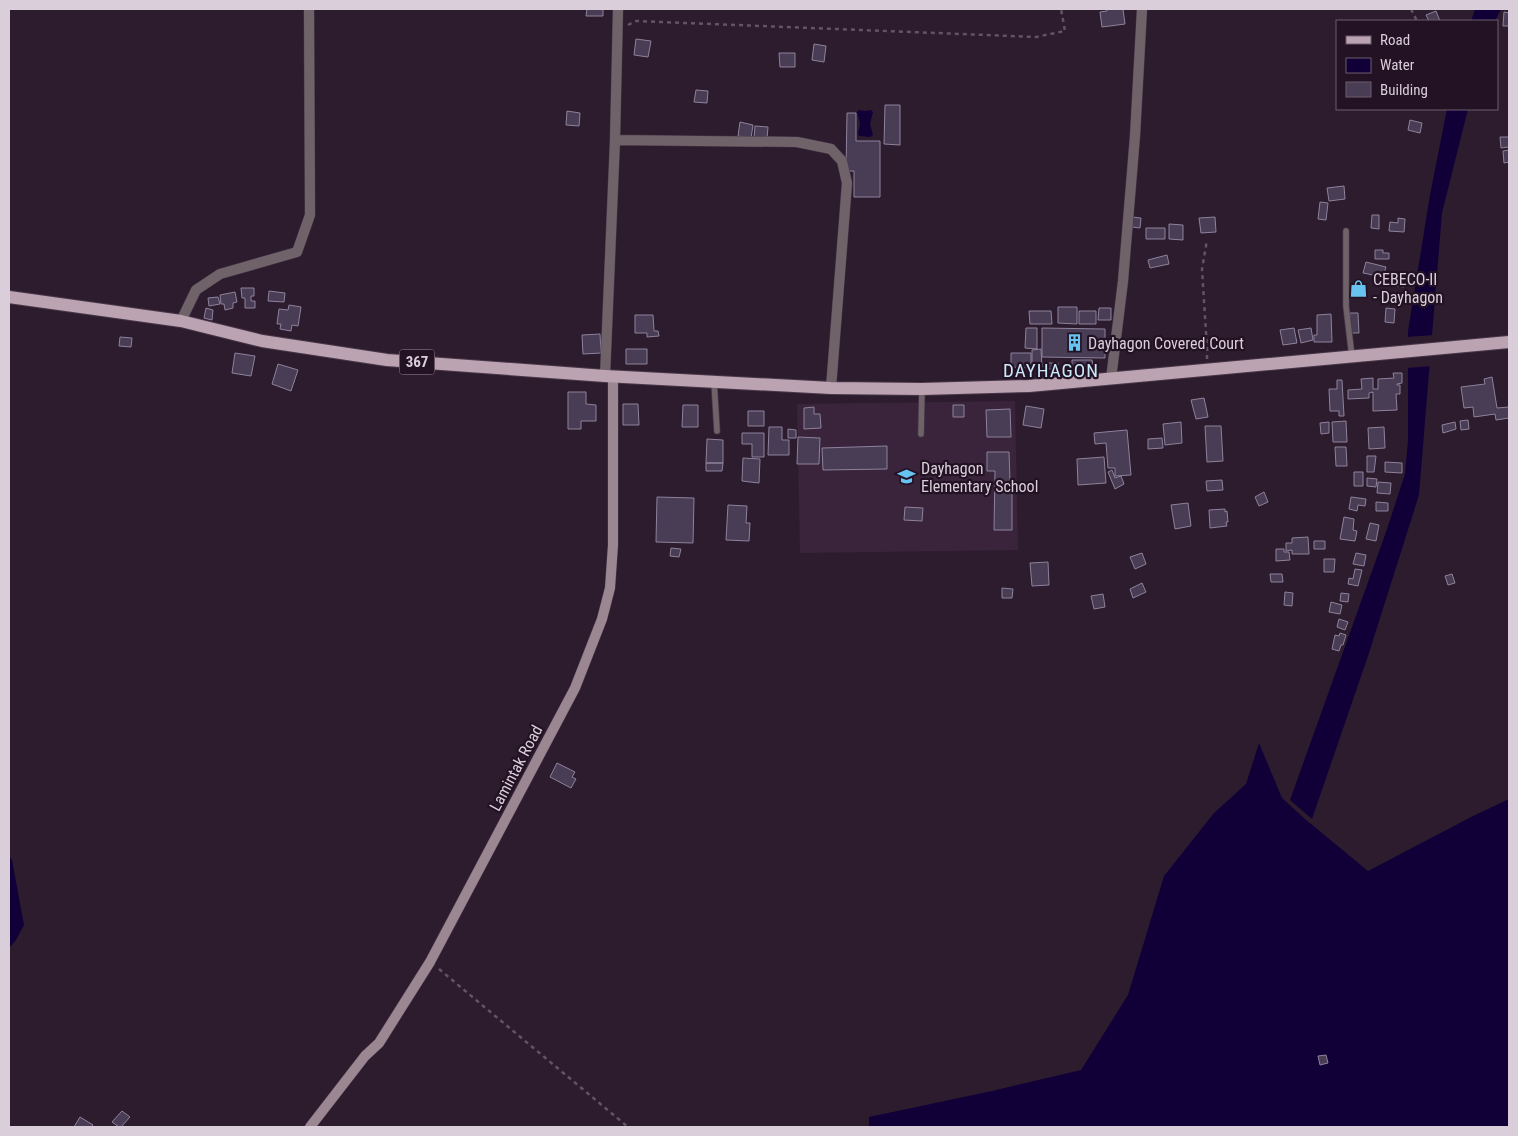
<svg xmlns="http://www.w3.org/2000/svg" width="1518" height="1136" viewBox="0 0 1518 1136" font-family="'Roboto Condensed',sans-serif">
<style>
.built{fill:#3a243b}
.water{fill:#110038}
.pier{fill:#2d1c2e}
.building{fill:#483d54;stroke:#8e829c}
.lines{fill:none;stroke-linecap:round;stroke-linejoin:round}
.lane-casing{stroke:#49384a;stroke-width:7}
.street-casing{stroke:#49384a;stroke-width:11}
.secondary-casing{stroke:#49384a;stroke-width:11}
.primary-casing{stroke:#49384a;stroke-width:14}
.path{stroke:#635363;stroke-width:2.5;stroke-dasharray:4 4;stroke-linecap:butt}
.lane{stroke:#6f6369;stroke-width:5.5}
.street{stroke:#6f6369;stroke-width:10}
.secondary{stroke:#9a8792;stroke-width:10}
.primary{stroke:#bca3b1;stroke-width:12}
.labels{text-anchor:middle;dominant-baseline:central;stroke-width:4.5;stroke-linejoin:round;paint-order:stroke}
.shield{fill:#231224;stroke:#a396a3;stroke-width:1}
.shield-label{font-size:15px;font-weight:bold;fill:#daceda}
.poi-label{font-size:16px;fill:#daceda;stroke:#231224;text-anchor:start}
.street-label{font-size:16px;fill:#daceda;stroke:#231224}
.quarter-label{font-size:19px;letter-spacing:1px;fill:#cae9fa;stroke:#231224}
</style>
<rect width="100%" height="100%" fill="#2d1c2e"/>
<path class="built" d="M1015,401L1018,550L800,553L797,404Z"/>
<path class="water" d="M1475,9H1501L1495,21H1471Z
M1447,109H1468L1442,213L1419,495L1369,653L1312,819L1290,800L1386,532L1405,474L1408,440V331L1430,195Z
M859,110L864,111L871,110L873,112L870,124L873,135L870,137L859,136L858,134L860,123L857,112Z
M1259,743L1282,798L1305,819L1368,871L1473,816L1509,799V1127H869V1117L992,1091L1081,1070L1128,995L1164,876L1214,813L1246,784Z
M9,856L12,860L24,925L16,940L9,948Z"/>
<path class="pier" d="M1435,335L1432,366L1406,368V337Z"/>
<path class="building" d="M587,9H603V16H586Z
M1107,9H1123L1125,24L1102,27L1100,12L1107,11Z
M1436,11L1440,21H1429L1426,15Z
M1504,12L1509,13V26H1503Z
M636,39L651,41L648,57L634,55Z
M814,44L826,46L824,62L812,60Z
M779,53H795V67H780Z
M696,90L708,91L707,103L694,102Z
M885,105H900V145L884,144Z
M567,111L580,113L579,126L566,125Z
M847,113H856V141H880V197H854V171H846Z
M1410,120L1422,123L1420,133L1408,130Z
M740,122L753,125L751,138L738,136Z
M755,126L768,127L767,139L754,138Z
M1500,137H1509V147L1501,148Z
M1509,150V162L1504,163L1503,151Z
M1344,186L1345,199L1329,201L1327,188Z
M1320,202L1328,203L1326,220L1318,219Z
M1372,215H1379V229L1371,228Z
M1132,217L1141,218L1140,228L1132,227Z
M1215,217L1216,232L1201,233L1199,218Z
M1398,218L1405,219L1404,232L1389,231L1390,222L1398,223Z
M1169,224L1183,225V240L1169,239Z
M1146,228H1165V239H1146Z
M1375,250H1383V253H1389V259H1375Z
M1167,255L1169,264L1150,268L1148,260Z
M1366,262L1386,267L1383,277L1363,273Z
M1390,272L1405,274L1404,287L1389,285Z
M241,288H254V296H251V301H255V308H245V298H242Z
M269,291L285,293L284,302L268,301Z
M235,292L237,302L233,303V308L225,310L224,304H221L220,295Z
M218,297L220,304L209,306L208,298Z
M289,305L301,307L298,326L292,325L291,331L280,329L281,324H277L279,309L288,310Z
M1058,307H1077V324L1058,323Z
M206,308L213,310L212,320L204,318Z
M1099,308H1111V320H1098Z
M1386,308L1395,309L1394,323L1385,322Z
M1029,311H1051L1052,324H1030Z
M1079,311H1096V324H1079Z
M1350,313H1358L1359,333H1351Z
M1331,314L1332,342H1314V335H1317V315Z
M635,315H653L654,331H658L659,336L647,337V333H635Z
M1026,328H1037V349L1025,348Z
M1042,328L1105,329V358L1042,357Z
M1294,328L1297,343L1283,345L1280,330Z
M1311,328L1313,340L1301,343L1298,330Z
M600,334L601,353L583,354L582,335Z
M120,337L132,338L131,347L119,346Z
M626,349H647V364H626Z
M1041,349L1042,367L1032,368V350Z
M235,353L255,356L251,376L232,373Z
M1011,353H1031V368L1011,367Z
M1072,360H1092L1093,366L1072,367Z
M1044,363H1058V369H1044Z
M278,364L298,370L291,391L272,384Z
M1393,373H1402V383L1397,384V385H1400V394H1396L1397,410L1373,411V392L1369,393V398L1348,399V390L1362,389L1361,379L1373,378V389H1378V379L1394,378Z
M1492,377L1497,408L1509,407V418L1496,420L1495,414L1474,417L1473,407L1464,408L1461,387L1485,384L1484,379Z
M1337,380H1342L1344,416H1339V411H1330L1329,389H1337Z
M568,392H586V404L596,405V421H581V429H568Z
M1204,398L1208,417L1196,419L1191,400Z
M623,404H638L639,425H623Z
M683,405H698V427H682Z
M953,405H964V417H953Z
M1026,406L1044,409L1041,428L1023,425Z
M814,407V414H820L821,428L804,429V408Z
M1010,409L1011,437H987L986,410Z
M748,411H764V426H748Z
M1468,420L1469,429L1461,430L1460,421Z
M1346,421L1347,442H1333L1332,422Z
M1181,422L1182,443L1165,445L1163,424Z
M1329,422V433L1321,434L1320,423Z
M1455,422L1456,429L1443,433L1442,425Z
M1205,426H1221L1223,461L1207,462Z
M769,427H782V440H789V455H768Z
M1384,427L1385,448L1369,449L1368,428Z
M788,429L796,430V438H788Z
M1127,430L1131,475L1115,476V468H1108L1106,443L1095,444L1094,433Z
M742,433H764V457H752V444H742Z
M798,437L820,438L819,464H797Z
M1162,438L1163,448L1148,449V439Z
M707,439L723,440V463H706Z
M887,446V469L823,470L822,448Z
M1335,447H1346L1347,466H1336Z
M987,452H1009L1010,480H1012V530H994L995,471H987Z
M1367,456H1376L1374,472H1367Z
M1104,457L1106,483L1078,485L1077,459Z
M743,458L760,459L759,483L742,481Z
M1385,462L1402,463V473L1385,472Z
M706,463H723L722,471H706Z
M1112,470L1115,478L1121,476L1124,484L1115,489L1108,472Z
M1354,472H1363V486H1354Z
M1367,478L1377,479L1376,487L1367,486Z
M1222,480L1223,490L1207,491L1206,481Z
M1378,482L1391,483L1390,494L1377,493Z
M1264,492L1268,502L1259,506L1255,497Z
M657,497L694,498L693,543L656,542Z
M1351,497L1366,499L1365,506L1358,505L1357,511L1349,509Z
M1376,502L1388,503V511H1376Z
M1188,503L1191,526L1175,529L1171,505Z
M728,505L747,506L746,523H750L749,541L726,540Z
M905,507L923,508L922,521L904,520Z
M1225,509V512L1227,511L1228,522H1226L1227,526L1210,528L1209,510Z
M1344,517L1354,519L1353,530L1357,531L1355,541L1340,539Z
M1370,523L1379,525L1376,541L1366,539Z
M1308,537L1309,554H1292V550L1286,551V543H1292V538Z
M1314,541H1325V549H1314Z
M671,548L681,549L679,557L670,556Z
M1276,549H1284V552H1289L1290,560L1276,561Z
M1142,553L1146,564L1135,569L1130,557Z
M1356,553L1366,555L1364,566L1353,564Z
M1324,559H1335L1334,572H1324Z
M1048,562L1049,585L1032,586L1030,563Z
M1355,569L1362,570L1358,586L1348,584L1349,578L1353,579Z
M1270,574H1282L1283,582H1271Z
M1452,574L1455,583L1448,585L1445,576Z
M1142,583L1146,592L1133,598L1130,589Z
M1002,588L1013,589L1012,598H1002Z
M1285,592L1293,593L1292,606L1284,605Z
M1341,593L1349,594L1348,602L1340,601Z
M1103,594L1105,607L1094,609L1091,596Z
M1331,602L1342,605L1340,614L1329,612Z
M1339,619L1348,622L1345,630L1337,627Z
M1340,633L1346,635L1343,645H1341L1339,651L1332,649L1335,635L1339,636Z
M557,763L575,772L572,777L576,779L571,788L550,777Z
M1326,1055L1328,1063L1320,1065L1318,1056Z
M122,1111L130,1117L121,1127H119L112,1122Z
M80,1117L93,1125L91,1127H74Z"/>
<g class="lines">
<defs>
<path id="lane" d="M1346,231V306L1352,357
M714,381L717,431
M921,434L922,389"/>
<path id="street" d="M615,140L797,142L831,149L842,161L847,183L831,388
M181,321L196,290L220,274L297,252L310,215L309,9
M605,376L615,140L618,9
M1111,379L1123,281L1135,136L1142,9"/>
<path id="secondary" d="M310,1127L365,1056L379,1043L430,962L575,688L602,619L610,588L613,545V376"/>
<path id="primary" d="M9,297L181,321L262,341L387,360L605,376L831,388L922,389L1029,386L1509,342"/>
</defs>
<use href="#lane" class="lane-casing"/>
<use href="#street" class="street-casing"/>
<use href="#secondary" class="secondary-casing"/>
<use href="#primary" class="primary-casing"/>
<path class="path" d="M1411,9L1417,21
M628,25L636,21L1036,37L1065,31L1061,9
M1207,359V348L1202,269L1207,240
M439,969L628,1127"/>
<use href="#lane" class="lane"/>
<use href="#street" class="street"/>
<use href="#secondary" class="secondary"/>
<use href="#primary" class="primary"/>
</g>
<defs>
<symbol id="shop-bare" viewBox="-9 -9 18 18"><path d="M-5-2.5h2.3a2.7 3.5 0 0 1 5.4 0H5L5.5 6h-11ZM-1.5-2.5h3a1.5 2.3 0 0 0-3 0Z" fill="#67c4f0" stroke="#231224" stroke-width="2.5" paint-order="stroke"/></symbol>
<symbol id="building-bare" viewBox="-9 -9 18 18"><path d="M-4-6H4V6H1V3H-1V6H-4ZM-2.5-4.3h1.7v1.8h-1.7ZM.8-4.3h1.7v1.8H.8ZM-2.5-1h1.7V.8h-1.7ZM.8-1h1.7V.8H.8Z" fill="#67c4f0" stroke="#231224" stroke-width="2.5" paint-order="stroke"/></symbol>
<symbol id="school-bare" viewBox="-9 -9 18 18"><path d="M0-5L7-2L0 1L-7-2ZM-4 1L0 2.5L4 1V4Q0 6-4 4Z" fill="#67c4f0" stroke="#231224" stroke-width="2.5" paint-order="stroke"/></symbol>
</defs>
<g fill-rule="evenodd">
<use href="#shop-bare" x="1346" y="276" width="25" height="25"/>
<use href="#building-bare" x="1062" y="330" width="25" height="25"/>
<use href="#school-bare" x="894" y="464" width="25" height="25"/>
</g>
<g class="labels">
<rect class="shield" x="399.5" y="349.5" width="35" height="25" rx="4"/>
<g class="shield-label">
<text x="417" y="362">367</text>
</g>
<g class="poi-label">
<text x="1373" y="279">CEBECO-II<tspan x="1373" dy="18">- Dayhagon</tspan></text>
<text x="1088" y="343">Dayhagon Covered Court</text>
<text x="921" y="468">Dayhagon<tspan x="921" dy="18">Elementary School</tspan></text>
</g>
<g class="street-label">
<text transform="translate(516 768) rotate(-62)">Lamintak Road</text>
</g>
<g class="quarter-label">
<text x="1051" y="370">DAYHAGON</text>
</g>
</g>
<rect width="1518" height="1136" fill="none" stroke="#daceda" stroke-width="20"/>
<rect x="1336" y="20" width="162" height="90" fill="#231224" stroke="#6c5d6d"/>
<rect x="1346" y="36" width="25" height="8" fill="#bca3b1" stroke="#6c5d6d"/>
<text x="1380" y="45" font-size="15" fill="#daceda">Road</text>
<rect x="1346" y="58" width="25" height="15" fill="#110038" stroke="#6c5d6d"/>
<text x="1380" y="70" font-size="15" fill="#daceda">Water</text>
<rect x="1346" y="82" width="25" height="15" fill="#483d54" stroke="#6c5d6d"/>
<text x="1380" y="95" font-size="15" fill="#daceda">Building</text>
</svg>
